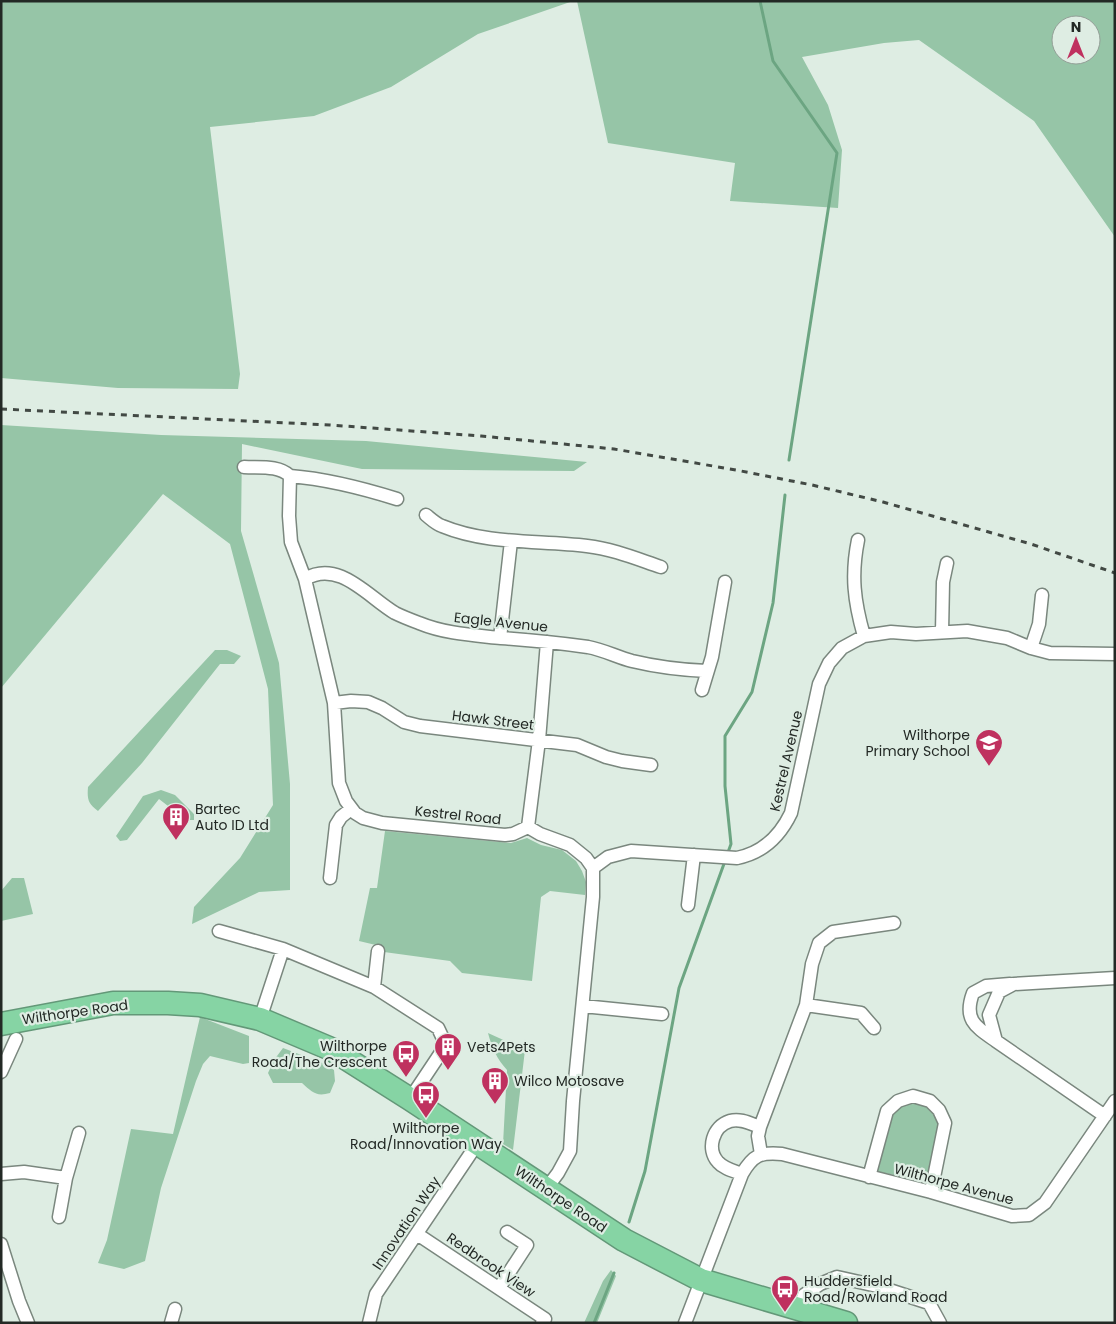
<svg xmlns="http://www.w3.org/2000/svg" width="1116" height="1324" viewBox="0 0 1116 1324" font-family="Poppins,sans-serif">
<style>
.green{fill:#96c5a7;fill-rule:evenodd}
.lines{fill:none;stroke-linecap:round;stroke-linejoin:round}
.stream{stroke:#6ca582;stroke-width:3}
.street-casing{stroke:#7a877e;stroke-width:15}
.highway-casing{stroke:#639878;stroke-width:25}
.street{stroke:#fff;stroke-width:12}
.highway{stroke:#86d4a4;stroke-width:22}
.rail{stroke:#424944;stroke-width:3;stroke-dasharray:6 6;stroke-linecap:butt}
.labels{text-anchor:middle;dominant-baseline:central;stroke-width:4.5;stroke-linejoin:round;paint-order:stroke}
.street-label{font-size:14px;fill:#232925;stroke:#deede3}
.poi-label{font-size:14px;fill:#232925;stroke:#deede3;text-anchor:start}
</style>
<rect width="100%" height="100%" fill="#deede3"/>
<path class="green" d="M1,1H573L478,34L391,87L314,116L210,127L240,374L238,389L118,388L1,378Z
M577,1H1115V237L1034,121L919,40L884,43L802,57L828,105L842,150L838,208L730,201L735,163L608,143ZM1061,25H1091V55H1061Z
M1,425L161,435L366,441L587,462L574,471L362,469L242,444L241,531L279,663L290,784V890L259,892L192,924L194,907L240,858L273,805L268,689L230,544L163,494L1,688Z
M215,650H227L241,656L234,664H220L142,763L98,811C88,804 87,799 88,787Z
M161,790L175,795L194,814V820H186L159,799L127,840L120,841L116,836L143,796Z
M385,831L511,843L527,838L541,845L562,850L576,861L582,871L586,882L585,895L550,891L541,897L532,981L462,973L450,961L384,952L380,946L359,941L370,888H377Z
M12,878H24L33,914L1,921V891Z
M200,1017L249,1036V1063L243,1064L210,1056L203,1064L196,1081L161,1188L145,1261L124,1269L98,1263L107,1240L131,1129L173,1134Z
M488,1033L525,1050L513,1150L503,1144L507,1070C497,1059 492,1048 488,1033Z
M283,1048L325,1064L334,1070L335,1081L330,1093C316,1097 312,1092 302,1083H273L268,1073L274,1060Z
M912,1100C945,1107 941,1120 935,1147C932,1159 930,1170 927,1182L875,1171L891,1114L899,1106Z
M611,1270L616,1276L597,1323H584L603,1281Z"/>
<g class="lines">
<path class="stream" d="M760,1L773,61L837,153L789,460
M727,855L731,844L725,786V736L752,692L773,603L785,495
M629,1222L645,1171L679,988L725,861
M594,1323L614,1273"/>
<defs>
<path id="street" d="M244,467C260,468 278,465 290,476
M397,499C362,488 327,479 290,476L289,516L291,542L305,579L334,703L339,783L346,801L355,813L363,818L382,823L505,835L513,834L528,827L540,834L570,845L586,858L593,868V897L573,1101L570,1151L558,1173L546,1189
M426,515C431,519 436,524 442,526C488,545 539,540 587,546C613,549 637,559 661,567
M858,540C851,575 854,601 864,636
M305,579C339,559 368,597 395,613C403,617 411,620 419,623C446,634 473,635 501,638C531,640 560,643 588,647C604,650 617,657 632,661C657,667 682,670 707,671
M942,632L943,582L947,563
M500,638L511,541
M1031,648L1039,624L1042,595
M702,690L712,657L725,582
M334,703L351,701L368,702L382,708L404,722L420,726L577,745L606,757L622,761L651,765
M528,827L539,740L547,642
M593,868L608,857L631,851L737,858C762,853 780,836 791,813L819,684L829,663L842,648L864,636L891,632L916,634L967,631L1007,638L1031,648L1050,653L1115,654
M330,878L336,825L341,817L351,809
M688,905L694,855
M219,931L283,949L374,987L438,1028L446,1045L410,1099
M374,987L378,951
M806,1005L861,1013L874,1028
M583,1006L662,1014
M260,1019L283,949
M996,1041C976,1027 963,1020 973,993L986,986L1010,984
M1,1072L16,1039
M1105,1116L996,1041L989,1015L999,992L1014,984L1115,978
M760,1127L806,1005L812,964L819,943L833,932L894,923
M1,1174L24,1172L66,1178
M742,1174C734,1171 724,1169 718,1162C706,1149 713,1126 730,1121C741,1118 751,1124 760,1127L758,1136L761,1154
M869,1177L887,1111L898,1101L913,1096L930,1101L939,1110L945,1123L931,1192
M59,1217L66,1178L79,1133
M417,1234L545,1319L542,1323
M1,1244L19,1301L28,1323
M499,1288L527,1245L507,1232
M799,1310L804,1295L820,1284L837,1277L877,1286L929,1303L940,1323
M171,1323L175,1309
M369,1323L376,1294L477,1144
M685,1323L742,1174C753,1155 760,1152 782,1154L931,1192L1012,1216L1029,1215L1045,1203L1115,1101"/>
<path id="highway" d="M1,1024L113,1003H168L200,1005L260,1019L331,1049L410,1099L624,1240L701,1280L846,1323"/>
</defs>
<use href="#street" class="street-casing"/>
<use href="#highway" class="highway-casing"/>
<use href="#street" class="street"/>
<use href="#highway" class="highway"/>
<path class="rail" d="M1,409L330,425L481,436L614,449L736,470L812,485L883,502L1031,544L1115,573"/>
</g>
<defs>
<symbol id="school-pin" viewBox="-11 -11 22 30"><path d="M0 17L-7.5 6A9.5 9.5 0 1 1 7.5 6Z" fill="#bf315f" stroke="#deede3"/><path d="M0-5L7-2L0 1L-7-2ZM-4 1L0 2.5L4 1V4Q0 6-4 4Z" fill="#fff"/></symbol>
<symbol id="building-pin" viewBox="-11 -11 22 30"><path d="M0 17L-7.5 6A9.5 9.5 0 1 1 7.5 6Z" fill="#bf315f" stroke="#deede3"/><path d="M-4-6H4V6H1V3H-1V6H-4ZM-2.5-4.3h1.7v1.8h-1.7ZM.8-4.3h1.7v1.8H.8ZM-2.5-1h1.7V.8h-1.7ZM.8-1h1.7V.8H.8Z" fill="#fff"/></symbol>
<symbol id="bus-pin" viewBox="-11 -11 22 30"><path d="M0 17L-7.5 6A9.5 9.5 0 1 1 7.5 6Z" fill="#bf315f" stroke="#deede3"/><path d="M-5-6H5V4H4V6H2V4H-2V6H-4V4H-5ZM-3.5-4V0h7V-4ZM-3.5 1.2v1.5H-2V1.2ZM2 1.2v1.5H3.5V1.2Z" fill="#fff"/></symbol>
</defs>
<g fill-rule="evenodd">
<use href="#school-pin" x="973" y="727" width="32" height="43"/>
<use href="#building-pin" x="160" y="801" width="32" height="43"/>
<use href="#building-pin" x="432" y="1031" width="32" height="43"/>
<use href="#bus-pin" x="390" y="1038" width="32" height="43"/>
<use href="#building-pin" x="479" y="1065" width="32" height="43"/>
<use href="#bus-pin" x="410" y="1079" width="32" height="43"/>
<use href="#bus-pin" x="769" y="1273" width="32" height="43"/>
</g>
<g class="labels">
<g class="street-label">
<text transform="translate(501 622) rotate(6)">Eagle Avenue</text>
<text transform="translate(493 720) rotate(7)">Hawk Street</text>
<text transform="translate(786 761) rotate(-77)">Kestrel Avenue</text>
<text transform="translate(458 815) rotate(6)">Kestrel Road</text>
<text transform="translate(75 1012) rotate(-8)">Wilthorpe Road</text>
<text transform="translate(954 1184) rotate(15)">Wilthorpe Avenue</text>
<text transform="translate(561 1199) rotate(34)">Wilthorpe Road</text>
<text transform="translate(406 1223) rotate(-56)">Innovation Way</text>
<text transform="translate(491 1265) rotate(34)">Redbrook View</text>
</g>
<g class="poi-label">
<text x="970" y="735" text-anchor="end">Wilthorpe<tspan x="970" dy="16">Primary School</tspan></text>
<text x="195" y="809">Bartec<tspan x="195" dy="16">Auto ID Ltd</tspan></text>
<text x="387" y="1046" text-anchor="end">Wilthorpe<tspan x="387" dy="16">Road/The Crescent</tspan></text>
<text x="467" y="1047">Vets4Pets</text>
<text x="514" y="1081">Wilco Motosave</text>
<text x="426" y="1128" text-anchor="middle">Wilthorpe<tspan x="426" dy="16">Road/Innovation Way</tspan></text>
<text x="804" y="1281">Huddersfield<tspan x="804" dy="16">Road/Rowland Road</tspan></text>
</g>
</g>
<rect width="1116" height="1324" fill="none" stroke="#232925" stroke-width="5"/>
<g transform="translate(1076 40)"><circle r="24" fill="#deede3" stroke="#939f97"/>
<path d="M0-4L9 19L0 12L-9 19Z" fill="#bf315f"/>
<text y="-8" font-size="14" font-weight="bold" text-anchor="middle" fill="#232925">N</text>
</g>
</svg>
